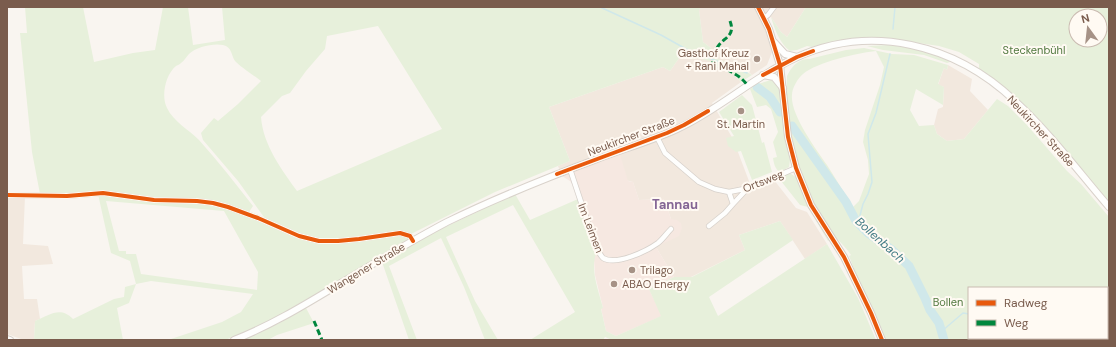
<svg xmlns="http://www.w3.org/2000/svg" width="1116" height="347" viewBox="0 0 1116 347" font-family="'DM Sans',sans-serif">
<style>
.residential{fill:#f2e8de}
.commercial{fill:#f6e8e1}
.green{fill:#e7f0db;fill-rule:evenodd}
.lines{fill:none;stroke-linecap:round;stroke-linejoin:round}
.stream{stroke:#d0e8ea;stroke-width:1.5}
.river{stroke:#d0e8ea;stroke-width:9}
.minor-casing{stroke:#d7d1cb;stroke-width:6}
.tertiary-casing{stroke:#d7d1cb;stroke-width:8}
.secondary-casing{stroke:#d9d2cb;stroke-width:8}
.minor{stroke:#fefefd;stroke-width:4.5}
.tertiary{stroke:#fefefd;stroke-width:5.5}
.secondary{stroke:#fefefd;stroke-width:6}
.quiet{stroke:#00873e;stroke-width:3;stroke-dasharray:6 3;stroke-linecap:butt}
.cycleway-casing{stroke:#fffaf3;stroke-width:6}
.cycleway{stroke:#e8590c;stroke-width:4}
.poi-dot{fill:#a69286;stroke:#fffaf3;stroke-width:1.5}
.labels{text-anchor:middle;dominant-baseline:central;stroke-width:4;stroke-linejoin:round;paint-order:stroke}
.park-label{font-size:11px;fill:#537a41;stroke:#fffaf3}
.poi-label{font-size:11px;fill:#7a5c4d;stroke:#fffaf3;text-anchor:start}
.street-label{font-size:11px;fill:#7a5c4d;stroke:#fffaf3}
.water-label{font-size:12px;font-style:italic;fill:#437c86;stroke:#fffaf3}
.quarter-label{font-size:13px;font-weight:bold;fill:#846695;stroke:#fffaf3}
</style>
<rect width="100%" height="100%" fill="#f9f5f0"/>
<path class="residential" d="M701,7H806L787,37L781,32L771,17L763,22L772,52L767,65L752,75L749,72L725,70L734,75L741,82L712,103L733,139L752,189L774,180L796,208L807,212L827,244L805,259L780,221L739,235L745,250L691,277H674L656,247L671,219L665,201L663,199L639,200L633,182L581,169L562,176L558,166L570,161L549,107L663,67L670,71L682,54L711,48L703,42L699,10Z
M948,65L972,79L970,91L988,110L964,139L947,141L937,134L934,125L938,109L943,107L944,87L938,85L944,68L947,70Z
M7,194L25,196L23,244L48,246L53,264L22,266L24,299H37L40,319L35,321L34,340H24L7,334Z"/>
<path class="commercial" d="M620,154L628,181L633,182L639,200L663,199L665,201L671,219L677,220L681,223L682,228L679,236L656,247L674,277L649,289L662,316L616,336L606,331L601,308H603L595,275L594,259L596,254L573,185L570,181L562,176Z"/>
<path class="green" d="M25,7H83L94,62L133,53L155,50L163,7H188L193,45L225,40L222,7H701L699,10L703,42L711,48L710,61L682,54L670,71L663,67L549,107L570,161L495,192L411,234L354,239L318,240L298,234L266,220L238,181L203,140L201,133L214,118L218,121L238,104L261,81C256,77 238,65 235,61C231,55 232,47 223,45C213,43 196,47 189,54C186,57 184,61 181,63C179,65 177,65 176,66C165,75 161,97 167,108C173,121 189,130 199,140C218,161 235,183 253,206L249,212L213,201L161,199L132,196L106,191L68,194H40L32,152L20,33H27ZM378,26L442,129L297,191C282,170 263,145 261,117L282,96L290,93L306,71L325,49L327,36Z
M806,7H1109V202C1070,156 1031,101 979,69V64L959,52L939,46L885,38H856L838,41L812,47L807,46L797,50L790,51C780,44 774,28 771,17L781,32L787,37ZM1076,16H1100V40H1076Z
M889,45L918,49L949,60L950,62L947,63L924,55L883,50L867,46Z
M864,48L892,54L914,55L948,65L947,70L944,68L938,84L944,87L943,105L916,89L910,110L919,126L934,125L937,134L947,141L964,139L997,99L1008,106L1026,124L1067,171L1081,184L1109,217V340H886L877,318L858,279L849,256L851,255C845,246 838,240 831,232C826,224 821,216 816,209C794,172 785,119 787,76C791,67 799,58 809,59L846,50ZM876,51L884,67L880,85L865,130L863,142L868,160L869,174L859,201L853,207C844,193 836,179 827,165C816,149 790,114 792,95C792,88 798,78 803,74C817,62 858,53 876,51ZM969,288H1107V338H969Z
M713,57L739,67L752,75L741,82L734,75L712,64Z
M771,80L774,81L781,89L784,134L790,160L789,167L780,172C775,169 774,164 773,158L777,157L773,142L778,132L771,109L766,105L757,107L750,89L758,84Z
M742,95L752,105L762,143L764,142L772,172L752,180L741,151L736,152L728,146L726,138L734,136L719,112Z
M787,174H791L796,177L811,211L829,241H828L808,207L800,205L781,181L783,176Z
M98,194L196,202L228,208L318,242L395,235H404L409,239L303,302L277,317L238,335L225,340H158L171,339L222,322L241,312L253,294L151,281L136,284L129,303L117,308L123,340H34L35,321C50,315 60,306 73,319L114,299L124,297L125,287L136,284L130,261L111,253ZM106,201L224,211L258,272L257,290L141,274L136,254H126V251H119Z
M515,194L530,220L578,199L596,254C590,270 599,292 603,308L601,309L606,331L616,336L661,316L649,289L674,277H692L745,250L739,235L780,221L793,240L709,297L718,316L827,244L858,298L876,340H612L605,337L603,340H530L575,312L513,205L446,237L475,301L498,340H485L464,287L441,238L389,266L417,340H409L382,262L439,230Z
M306,308L314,323L277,335L268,340H241L279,323Z"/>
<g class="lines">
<path class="stream" d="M600,7L661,35L686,49L747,73
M893,29L895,7
M858,223L863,204L868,194L872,182L868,134L876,113L890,54
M942,331L963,313L969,314
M1091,338L1095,340"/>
<path class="river" d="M757,87L770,97L780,112
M792,126L846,202L856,221L868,233L892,250L909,266L925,298L930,310L939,323L944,340"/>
<defs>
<path id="minor" d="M764,18L768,15L774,7
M657,137L665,153L699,182L715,189L729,192L749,188L796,168
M570,169L597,250C599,252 601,256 603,258C616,266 647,251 658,243C663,239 667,233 671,229
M7,195L67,196L103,193L154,200L197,201L213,203L228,207L258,218L299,236L319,241H338L359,239L400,233L410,236L413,241
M733,204L747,189
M709,226L725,213L733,204L729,192"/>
<path id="tertiary" d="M758,7L769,29L780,65L788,137L796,168L811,205L844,257L871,313L882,340"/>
<path id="secondary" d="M774,42L785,54L797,57
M763,75L774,77L783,88
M7,339L10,340
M234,340C272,325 306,304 341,283C376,262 411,241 447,222C496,198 546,178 597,159C623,149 651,141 677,129C719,110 753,77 795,58C871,23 955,44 1015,101C1050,133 1078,171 1109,207"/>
</defs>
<use href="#minor" class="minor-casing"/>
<use href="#tertiary" class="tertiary-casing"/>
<use href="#secondary" class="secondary-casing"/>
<use href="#minor" class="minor"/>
<use href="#tertiary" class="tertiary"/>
<use href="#secondary" class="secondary"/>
<path class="quiet" d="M715,57C716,55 716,51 717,48C723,37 736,37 730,21
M713,61V64C725,69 740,74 747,85
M314,321L322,340"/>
<defs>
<path id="cycleway" d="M758,7L769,29L780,65L788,137L796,168L811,205L844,257L871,313L882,340
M763,75L797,57L813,51
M557,174L667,133L684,125L708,111
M7,195L67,196L103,193L154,200L197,201L213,203L228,207L258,218L299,236L319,241H338L359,239L400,233L410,236L413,241"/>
</defs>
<use href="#cycleway" class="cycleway-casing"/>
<use href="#cycleway" class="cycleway"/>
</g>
<g class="poi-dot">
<circle cx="757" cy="59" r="4"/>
<circle cx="741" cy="111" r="4"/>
<circle cx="632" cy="270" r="4"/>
<circle cx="614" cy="284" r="4"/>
</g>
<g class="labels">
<g class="park-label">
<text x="1034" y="50">Steckenbühl</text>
<text x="948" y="302">Bollen</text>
</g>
<g class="poi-label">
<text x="749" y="53" text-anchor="end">Gasthof Kreuz<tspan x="749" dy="13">+ Rani Mahal</tspan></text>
<text x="741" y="124" text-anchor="middle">St. Martin</text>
<text x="640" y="270">Trilago</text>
<text x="622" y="284">ABAO Energy</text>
</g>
<g class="street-label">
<text transform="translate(1041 131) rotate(47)">Neukircher Straße</text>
<text transform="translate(631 136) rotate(-21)">Neukircher Straße</text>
<text transform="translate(763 181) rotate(-22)">Ortsweg</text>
<text transform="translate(591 228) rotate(69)">Im Leimen</text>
<text transform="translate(366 268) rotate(-31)">Wangener Straße</text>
</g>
<g class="water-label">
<text transform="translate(880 240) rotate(42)">Bollenbach</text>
</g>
<g class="quarter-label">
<text x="675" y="204">Tannau</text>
</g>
</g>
<rect width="1116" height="347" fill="none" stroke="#7a5c4d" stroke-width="16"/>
<rect x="968" y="287" width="140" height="52" fill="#fffaf3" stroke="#cabbb1"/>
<rect x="976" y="300" width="20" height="6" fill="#e8590c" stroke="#cabbb1"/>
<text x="1004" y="307" font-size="12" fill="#7a5c4d">Radweg</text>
<rect x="976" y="320" width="20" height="6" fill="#00873e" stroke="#cabbb1"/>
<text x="1004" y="327" font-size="12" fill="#7a5c4d">Weg</text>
<g transform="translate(1088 28) rotate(345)"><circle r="19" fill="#fffaf3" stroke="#cabbb1"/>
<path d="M0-3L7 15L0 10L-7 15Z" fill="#a69286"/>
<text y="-6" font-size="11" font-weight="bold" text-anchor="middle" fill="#7a5c4d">N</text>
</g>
</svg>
